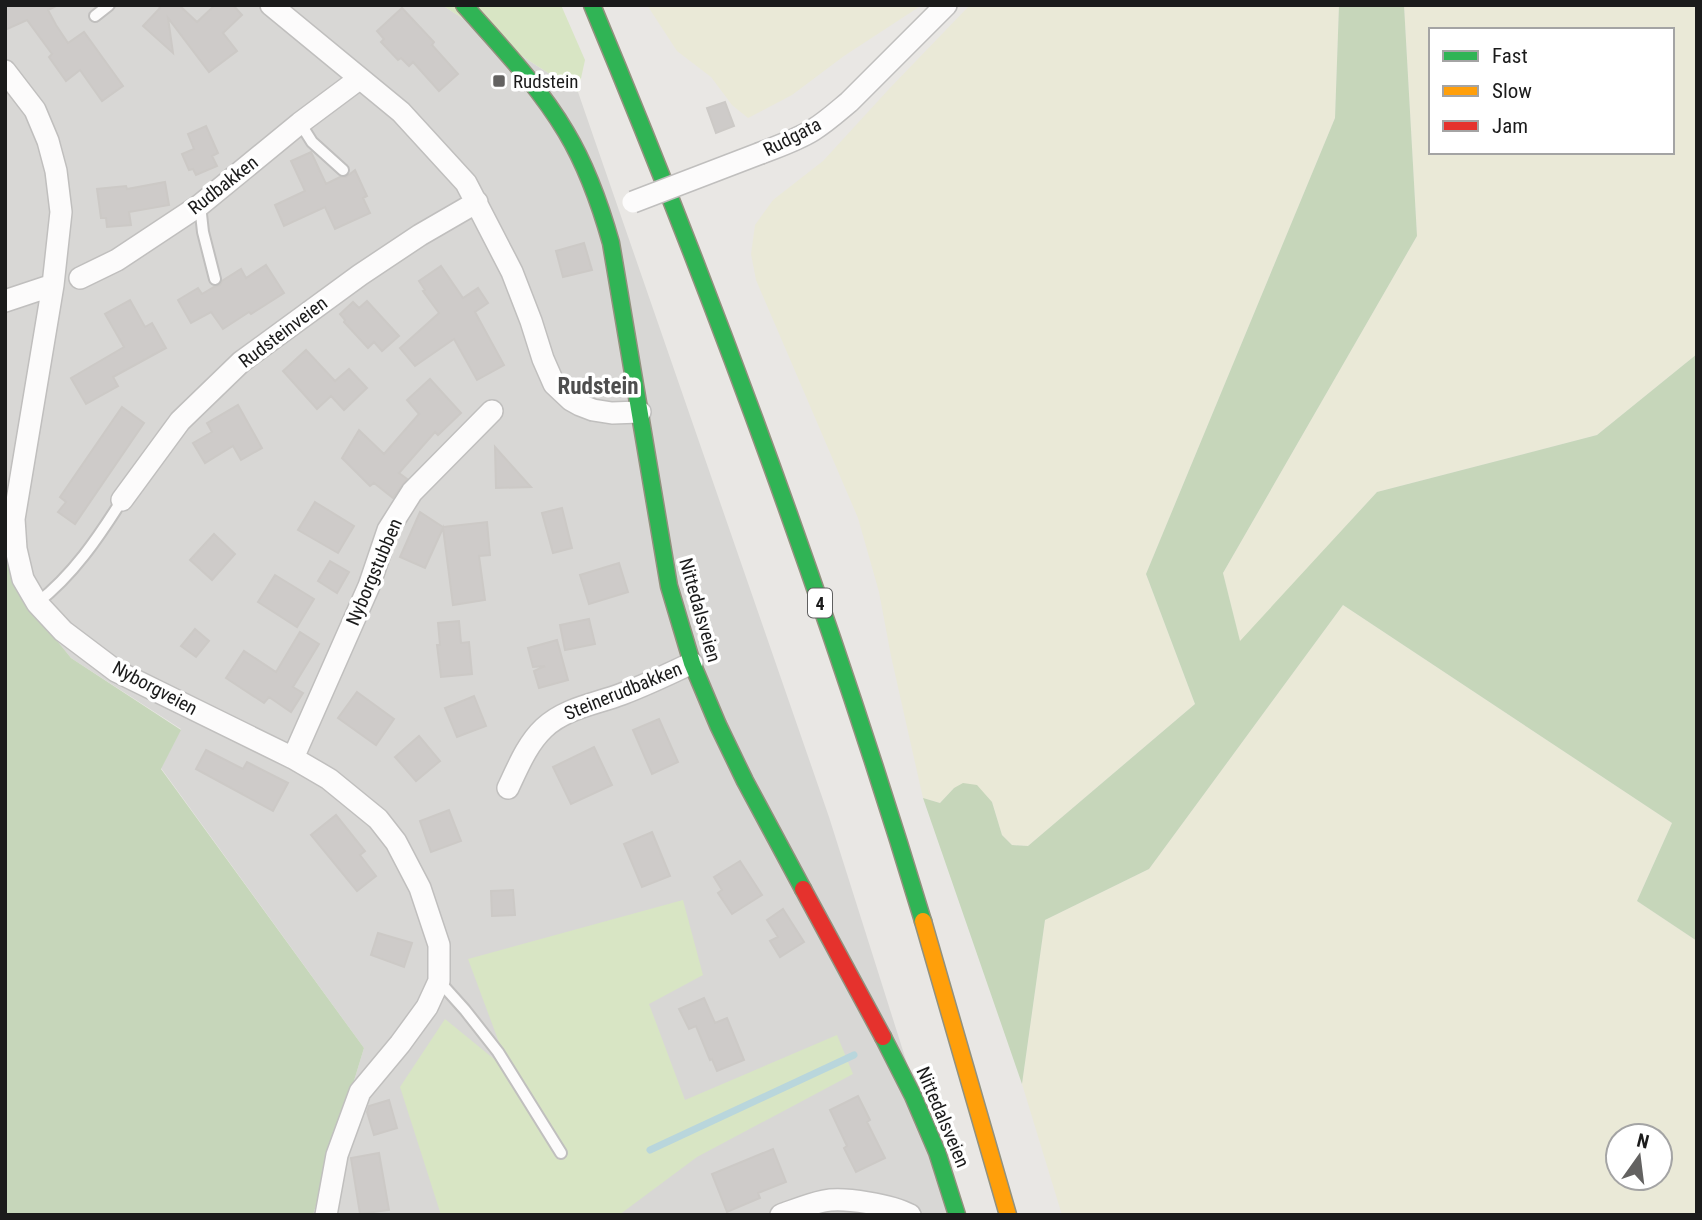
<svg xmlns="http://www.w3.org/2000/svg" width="1702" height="1220" viewBox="0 0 1702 1220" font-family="'Roboto Condensed',sans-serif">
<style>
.residential{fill:#d8d7d5}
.farmland{fill:#eae9d7;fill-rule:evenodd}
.grass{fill:#d8e5c4}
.forest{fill:#c6d6ba}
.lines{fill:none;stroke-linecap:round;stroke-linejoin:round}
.stream{stroke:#b9d6dc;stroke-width:7}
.building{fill:#cecbc9;stroke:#ccc9c6;stroke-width:2}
.lane-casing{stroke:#c0bfbe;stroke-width:14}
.street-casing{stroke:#c0bfbe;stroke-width:24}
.fast-casing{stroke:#92917e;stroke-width:19}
.slow-casing{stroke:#92917e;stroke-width:19}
.jam-casing{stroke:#92917e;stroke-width:19}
.lane{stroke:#fcfbfb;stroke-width:10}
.street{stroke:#fcfbfb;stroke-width:21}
.fast{stroke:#30b455;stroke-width:16}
.slow{stroke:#ff9f0a;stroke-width:16}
.jam{stroke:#e5322d;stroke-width:16}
.street-bridge-casing{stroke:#c0bfbe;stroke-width:24;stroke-linecap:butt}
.street-bridge{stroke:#fcfbfb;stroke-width:21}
.poi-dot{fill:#636261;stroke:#fff;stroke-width:2.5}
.labels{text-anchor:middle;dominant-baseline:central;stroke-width:7;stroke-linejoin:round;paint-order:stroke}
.shield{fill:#fff;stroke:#5f5f5f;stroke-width:2}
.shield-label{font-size:18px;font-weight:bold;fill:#1b1b1b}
.poi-label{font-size:19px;fill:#1b1b1b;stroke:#fff;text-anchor:start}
.street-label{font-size:19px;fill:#1b1b1b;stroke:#fff}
.quarter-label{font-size:23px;font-weight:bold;fill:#4e4e4e;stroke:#fff}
</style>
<rect width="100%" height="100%" fill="#e9e7e4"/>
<path class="residential" d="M5,5H442L578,92L829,817L955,1215H313L364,1048L161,768L181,729L71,658L33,611L5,547Z"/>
<path class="farmland" d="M647,5H922L844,56L792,95L748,118L732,105L711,77L677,51Z
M970,5H1339L1335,118L1146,574L1195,704L1028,846L1012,845L1002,835L992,802L954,788L940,803L923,798L891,656L879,592L858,518L756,280L751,254L755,225L773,200L823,161L889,89Z
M1404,5H1697V354L1597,435L1377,492L1240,642L1223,573L1417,236ZM1431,30H1672V152H1431Z
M1343,605L1672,823L1637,901L1697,941V1215H1062L1022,1084L1045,920L1149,869ZM1618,1136H1660V1178H1618Z"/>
<path class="grass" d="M442,5H561L585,60L578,92Z
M683,900L703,975L649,1004L685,1100L837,1035L853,1074L697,1157L619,1215H441L400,1087L445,1019L510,1072L468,959Z"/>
<path class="forest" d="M1339,5H1404L1417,236L1223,573L1240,641L1377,492L1597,435L1697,354V941L1637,901L1672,823L1343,605L1149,869L1045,920L1022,1084L923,798L940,803L954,788L963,783L977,785L992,802L1002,835L1012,845L1028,846L1195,704L1146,574L1335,118Z
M5,547L33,611L71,658L181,730L161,769L364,1048L313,1215H5Z"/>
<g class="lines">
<path class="stream" d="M650,1150L854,1055"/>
</g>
<path class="building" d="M5,5H58L48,10L56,25L68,43L84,32L123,86L102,101L80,70L66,81L49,57L52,54L27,20L5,30Z
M158,5H179L197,22L215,5H233L242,15L223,33L237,51L209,72L168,18L173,53L143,26L160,8Z
M402,8L434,42L432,45L458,74L439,91L413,62L409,66L401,58L398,60L381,42L384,39L377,31Z
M725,102L734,126L716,133L707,108Z
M206,126L218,153L212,156L217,166L196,175L193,169L189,170L182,154L194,149L188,134Z
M311,152L326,184L340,177H346L355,170L367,196L363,198L370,213L335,229L325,207L284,226L275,205L305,191L291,161Z
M165,182L169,205L129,212L131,225L107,227L106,218H101L97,189L126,186L127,189Z
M584,243L592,270L563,277L556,251Z
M266,265L284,293L251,314L249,312L223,329L211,312L191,323L178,300L198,288L202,294L214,287L220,285L222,281L241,269L246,278Z
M441,266L463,298L478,288L488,303L475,312L504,365L477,380L454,339L415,366L400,348L439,313L423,291L425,290L419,281Z
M130,300L145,327L152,323L166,348L113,377L118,386L86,404L71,378L124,347L105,314Z
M367,301L399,336L382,351L374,342L368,348L344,322L345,320L340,314L353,302L359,308Z
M306,350L335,381L349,369L367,388L344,410L331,396L317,409L283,371Z
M430,379L461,413L438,435L435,432L399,473L407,479L393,498L374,483L370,486L342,458L359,430L384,454L419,414L407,400Z
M238,405L262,448L241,460L233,446L205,463L193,443L212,432L207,423Z
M122,407L144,423L75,524L58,512L66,502L60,497Z
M495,447L531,487L496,488Z
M315,502L354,526L338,553L298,530Z
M562,508L572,548L553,553L542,513Z
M420,512L443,527L487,522L490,555L479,556L485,600L453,605L443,528L425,568L400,557Z
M214,534L235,554L212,580L190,560Z
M330,561L349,572L337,593L318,581Z
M619,563L628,592L589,604L580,575Z
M275,575L314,599L297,627L258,602Z
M589,619L595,644L565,650L560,625Z
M459,621L461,643L469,642L472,674L441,677L437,645H440L438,623Z
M195,629L209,641L196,657L181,646Z
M300,632L319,644L293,687L303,693L291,712L269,697L264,703L226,678L244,651L276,672Z
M557,640L568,680L539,688L534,671L545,666L533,667L528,648Z
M357,692L394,719L376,745L338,718Z
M474,696L486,726L457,737L445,708Z
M659,719L678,762L652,774L633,730Z
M419,736L440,761L416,781L395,757Z
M594,747L612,785L571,804L553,767Z
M206,750L243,769L247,762L288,783L273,811L196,769Z
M449,810L461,841L431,852L420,821Z
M336,815L365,851L360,855L376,876L357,891L311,835Z
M652,832L670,876L642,887L624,844Z
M740,861L762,895L732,914L718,893L722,890L714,877Z
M513,890L515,915L492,916L491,891Z
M783,909L804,942L780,957L770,941L778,937L767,920Z
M378,933L412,943L404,967L371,955Z
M704,998L715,1023L727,1018L744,1060L717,1071L712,1059L710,1060L696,1026L689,1029L679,1009Z
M858,1096L870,1120L867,1122L885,1158L856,1172L844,1148L847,1146L830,1110Z
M389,1100L397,1128L374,1135L367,1112L369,1106Z
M773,1149L786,1182L758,1193L760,1198L727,1212L712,1174Z
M379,1153L389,1210L360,1214L351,1158Z"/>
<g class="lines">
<defs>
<path id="lane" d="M95,16L109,5
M300,123L312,142L343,170
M200,205L203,232L215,279
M37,603C73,575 98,538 122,500
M439,981L465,1010L498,1052L561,1153"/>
<path id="street" d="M271,5L401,112L466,183L512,272L531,321L543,359L554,384L571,400L580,405L593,410L612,413L640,412
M5,71L35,110L48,141L56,171L61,212L53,285L14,519L16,549L23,579L37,603L63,631L116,671L293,758L329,779L378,819L396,842L420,888L439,945V981L427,1007L400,1044L360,1092L337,1155L326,1215
M761,153C779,146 797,140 813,130C826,122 837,112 849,102L946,5
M80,278L117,260L200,205L300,123L359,79
M5,301L53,285
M122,500L180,421L241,362L360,275L420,235L477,202
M293,758L369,586L388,530L412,492L492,411
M508,788C518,767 527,744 544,728C565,708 596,704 622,694C646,685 669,674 692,663
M781,1215C795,1210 809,1204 824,1201C844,1197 892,1205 910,1215"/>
<path id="fast" d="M464,5C500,46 538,85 566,132C587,167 600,204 611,243L669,586L692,663L718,725L745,781L803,889
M592,5C717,305 829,610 923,921
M883,1037L913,1096L937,1152L957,1215"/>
<path id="slow" d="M923,921L1008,1215"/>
<path id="jam" d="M803,889L883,1037"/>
</defs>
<use href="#lane" class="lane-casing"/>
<use href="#street" class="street-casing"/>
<use href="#fast" class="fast-casing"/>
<use href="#slow" class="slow-casing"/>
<use href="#jam" class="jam-casing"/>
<use href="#lane" class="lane"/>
<use href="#street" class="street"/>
<use href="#fast" class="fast"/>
<use href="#slow" class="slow"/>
<use href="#jam" class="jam"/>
<defs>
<path id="street-bridge" d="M633,202L761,153"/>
</defs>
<use href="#street-bridge" class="street-bridge-casing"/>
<use href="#street-bridge" class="street-bridge"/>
</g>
<rect class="poi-dot" x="492" y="74" width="14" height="14" rx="3.5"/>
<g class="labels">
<rect class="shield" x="808" y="588.5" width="24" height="29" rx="5"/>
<g class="shield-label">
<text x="820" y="603">4</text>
</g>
<g class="poi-label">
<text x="513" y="81">Rudstein</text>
</g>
<g class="street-label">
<text transform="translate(792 137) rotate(-27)">Rudgata</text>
<text transform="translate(223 185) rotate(-38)">Rudbakken</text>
<text transform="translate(283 332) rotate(-37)">Rudsteinveien</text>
<text transform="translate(374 572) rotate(-67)">Nyborgstubben</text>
<text transform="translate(700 610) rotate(74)">Nittedalsveien</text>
<text transform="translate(155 688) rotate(28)">Nyborgveien</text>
<text transform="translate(623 691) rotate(-22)">Steinerudbakken</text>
<text transform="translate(943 1117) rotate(67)">Nittedalsveien</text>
</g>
<g class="quarter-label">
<text x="598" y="386">Rudstein</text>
</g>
</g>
<rect width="1702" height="1220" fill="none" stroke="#1b1b1b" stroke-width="14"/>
<rect x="1429" y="28" width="245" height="126" fill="#ffffff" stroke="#a4a4a4" stroke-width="2"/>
<rect x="1443" y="51" width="35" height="10" fill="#30b455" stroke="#a4a4a4" stroke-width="2"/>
<text x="1492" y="63" font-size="21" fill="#1b1b1b">Fast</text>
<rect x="1443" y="86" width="35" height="10" fill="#ff9f0a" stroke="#a4a4a4" stroke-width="2"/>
<text x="1492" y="98" font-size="21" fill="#1b1b1b">Slow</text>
<rect x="1443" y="121" width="35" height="10" fill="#e5322d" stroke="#a4a4a4" stroke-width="2"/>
<text x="1492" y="133" font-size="21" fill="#1b1b1b">Jam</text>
<g transform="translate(1639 1157) rotate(14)"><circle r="33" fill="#ffffff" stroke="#a4a4a4" stroke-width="2"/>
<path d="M0-5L12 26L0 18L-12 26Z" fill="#636261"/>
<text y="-10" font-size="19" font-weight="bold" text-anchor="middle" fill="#1b1b1b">N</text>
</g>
</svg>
